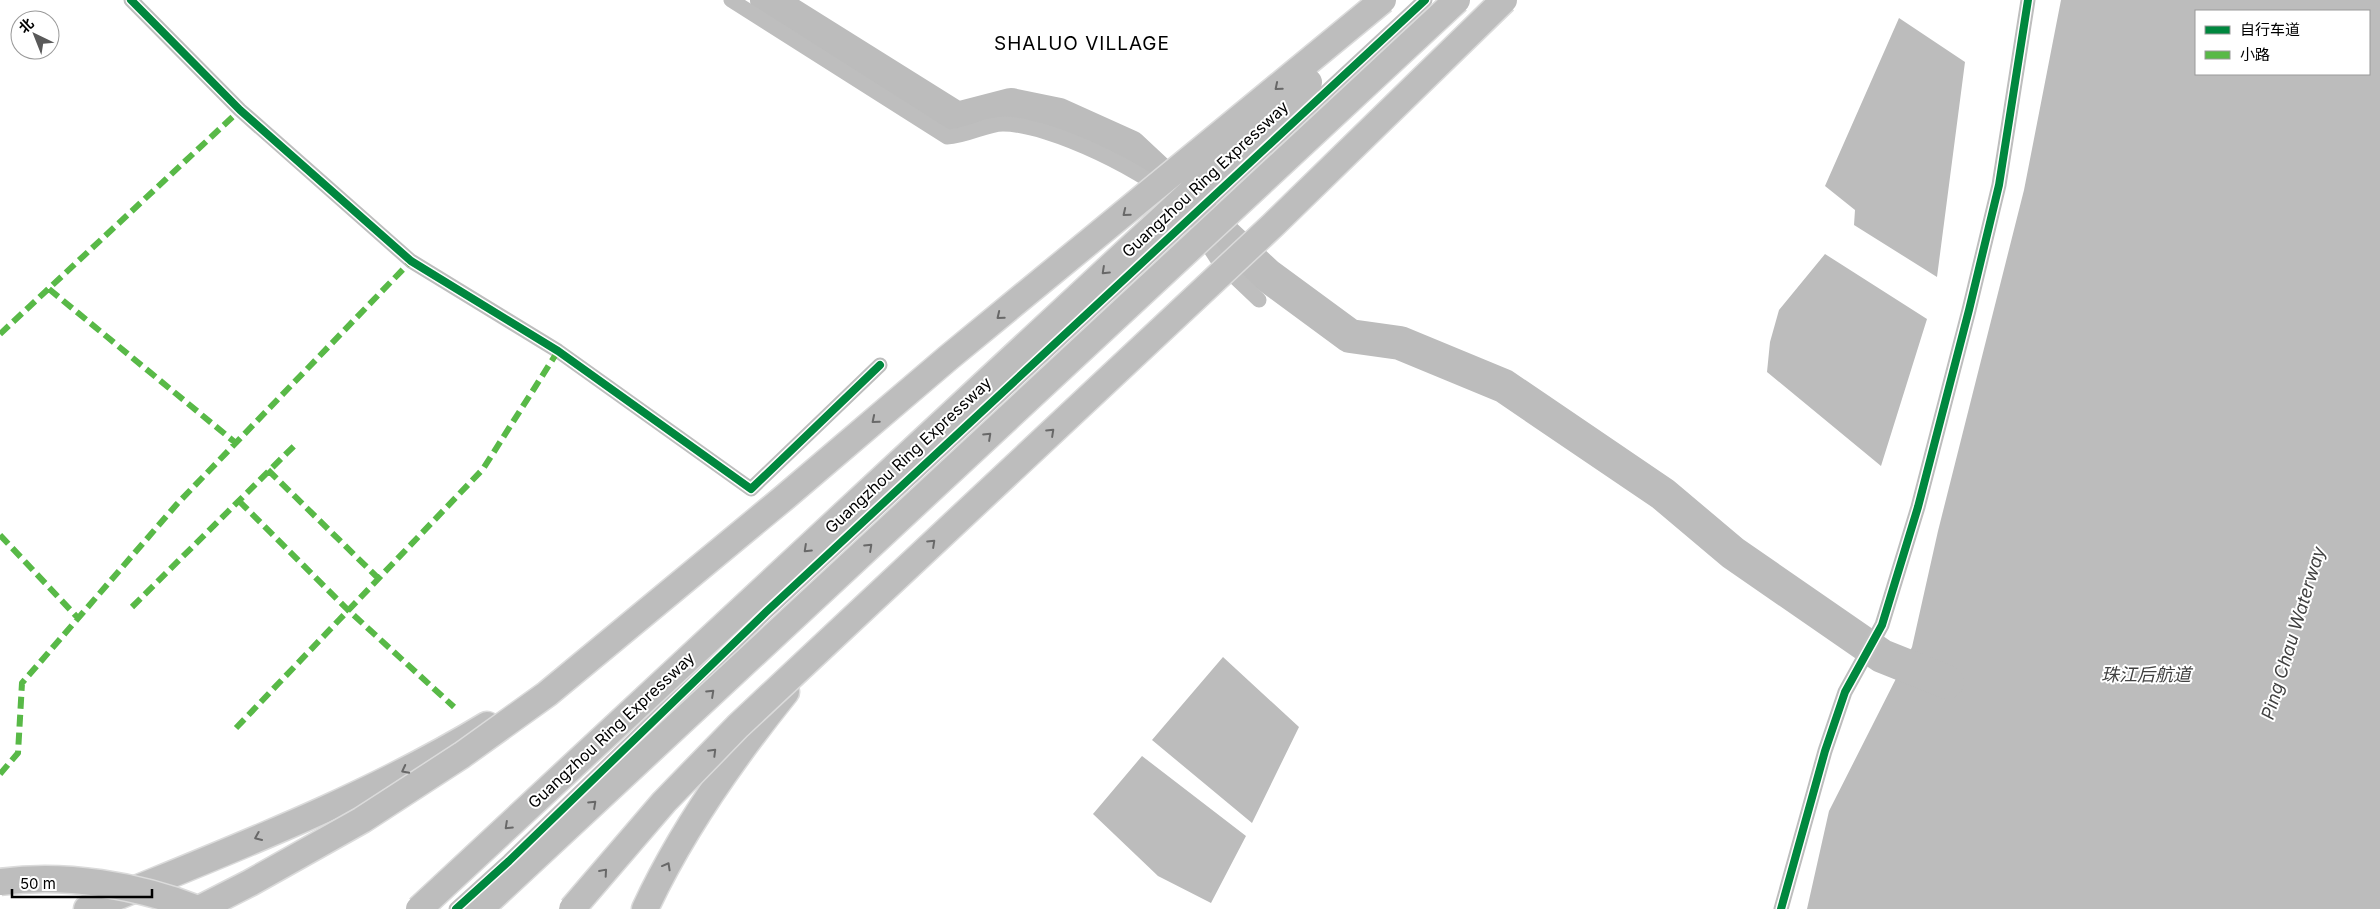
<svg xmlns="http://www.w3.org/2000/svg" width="2380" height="909" viewBox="0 0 2380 909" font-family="Inter,'Noto Sans SC',sans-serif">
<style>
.water{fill:#bcbcbc;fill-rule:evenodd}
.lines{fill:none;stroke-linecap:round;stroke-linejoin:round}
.river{stroke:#bcbcbc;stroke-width:34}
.highway-casing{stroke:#dbdbdb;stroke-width:29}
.street{stroke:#bebebe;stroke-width:15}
.highway{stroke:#bdbdbd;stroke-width:26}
.highway-bridge-casing{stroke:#dbdbdb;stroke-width:29;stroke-linecap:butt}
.highway-bridge{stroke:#bdbdbd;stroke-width:26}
.quiet{stroke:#58b947;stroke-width:6;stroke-dasharray:12 6;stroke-linecap:butt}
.cycleway-casing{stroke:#fff;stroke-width:11}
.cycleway{stroke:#00873e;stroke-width:8}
.oneway{stroke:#686868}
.labels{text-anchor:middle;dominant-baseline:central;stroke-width:4;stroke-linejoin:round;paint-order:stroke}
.street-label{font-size:16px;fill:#000;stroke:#fff}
.water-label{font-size:18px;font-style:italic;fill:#414141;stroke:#fff}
.quarter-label{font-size:19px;letter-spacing:1px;fill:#000;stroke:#fff}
</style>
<rect width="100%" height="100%" fill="#fff"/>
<path class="water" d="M2061,0H2380V909H1807L1829,811L1912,647L1938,531L2024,190ZM2369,11V74H2196V11Z
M1899,18L1965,62L1937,277L1854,225L1855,210L1825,186Z
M1825,254L1927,319L1881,466L1767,372L1770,342L1779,310Z
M1223,657L1299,727L1252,823L1152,740Z
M1142,756L1246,836L1211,903L1158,876L1093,814Z"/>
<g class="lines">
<path class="river" d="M767,0L957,119L1011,105L1059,115L1130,147L1267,275L1350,336L1400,343L1504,386L1663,494L1733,553L1882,656L1947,682"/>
<defs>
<path id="highway" d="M87,909C222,853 362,801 487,725
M645,909C681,831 732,759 786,692"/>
</defs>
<use href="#highway" class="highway-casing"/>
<path class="street" d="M131,0L240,110L411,261L558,351L751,489L880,365
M731,0L947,137C968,136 986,124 1003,124C1050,124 1152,174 1184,208
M1199,231L1219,262L1259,300
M456,909L509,861L766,612L1425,0
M1781,909L1825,751L1845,692L1882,625L1918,507L1969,310L1999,185L2028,0"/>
<use href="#highway" class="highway"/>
<defs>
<path id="highway-bridge" d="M0,882C65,873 137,885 198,909
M199,909L250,883L362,820L462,755L547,694L785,497L948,358L1383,0
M419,909L1309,82
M480,909L1457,0
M572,909L664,802L738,726L1273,225L1504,0"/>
</defs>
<use href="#highway-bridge" class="highway-bridge-casing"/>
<use href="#highway-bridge" class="highway-bridge"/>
<path class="quiet" d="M49,289L237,444
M0,334L240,110
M268,470L379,579
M239,501L348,610L454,707
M0,535L78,618
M132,607L294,446
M236,728L483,469L558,351
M0,774L18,753L22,683L177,504L411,261"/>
<defs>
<path id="cycleway" d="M131,0L240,110L411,261L558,351L751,489L880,365
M456,909L509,861L766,612L1425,0
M1781,909L1825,751L1845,692L1882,625L1918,507L1969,310L1999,185L2028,0"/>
</defs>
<use href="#cycleway" class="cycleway-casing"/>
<use href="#cycleway" class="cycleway"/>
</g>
<defs><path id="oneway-chevron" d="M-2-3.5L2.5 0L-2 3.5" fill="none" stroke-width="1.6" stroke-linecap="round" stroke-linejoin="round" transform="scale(1.25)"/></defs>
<g class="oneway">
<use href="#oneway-chevron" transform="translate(1278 87) rotate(140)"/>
<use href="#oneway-chevron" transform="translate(1126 213) rotate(141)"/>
<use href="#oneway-chevron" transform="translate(1105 271) rotate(137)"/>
<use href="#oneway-chevron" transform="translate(1000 316) rotate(141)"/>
<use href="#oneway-chevron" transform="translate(875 420) rotate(140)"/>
<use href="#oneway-chevron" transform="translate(1051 432) rotate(-43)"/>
<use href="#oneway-chevron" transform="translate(988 436) rotate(-43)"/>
<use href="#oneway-chevron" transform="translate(932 543) rotate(-43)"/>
<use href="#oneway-chevron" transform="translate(869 547) rotate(-43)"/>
<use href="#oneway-chevron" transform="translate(807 549) rotate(137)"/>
<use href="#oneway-chevron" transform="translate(711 693) rotate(-43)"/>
<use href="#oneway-chevron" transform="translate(713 752) rotate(-45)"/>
<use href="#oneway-chevron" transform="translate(405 770) rotate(153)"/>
<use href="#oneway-chevron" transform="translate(593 804) rotate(-43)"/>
<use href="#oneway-chevron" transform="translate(508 826) rotate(137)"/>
<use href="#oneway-chevron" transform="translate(258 837) rotate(157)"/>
<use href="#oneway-chevron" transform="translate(667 866) rotate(-61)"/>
<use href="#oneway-chevron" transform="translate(604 872) rotate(-49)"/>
</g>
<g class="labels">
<g class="street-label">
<text transform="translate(1205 179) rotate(-43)">Guangzhou Ring Expressway</text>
<text transform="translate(908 455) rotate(-43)">Guangzhou Ring Expressway</text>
<text transform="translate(611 730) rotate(-43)">Guangzhou Ring Expressway</text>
</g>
<g class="water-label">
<text transform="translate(2293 633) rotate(-73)">Ping Chau Waterway</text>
<text x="2146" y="674">珠江后航道</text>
</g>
<g class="quarter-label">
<text x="1082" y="43">SHALUO VILLAGE</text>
</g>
</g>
<rect x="2195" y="10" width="175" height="65" fill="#ffffff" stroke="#999999"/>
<rect x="2205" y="26" width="25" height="8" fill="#00873e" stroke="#999999"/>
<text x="2240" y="35" font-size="15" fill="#000000">自行车道</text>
<rect x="2205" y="51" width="25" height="8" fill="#58b947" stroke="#999999"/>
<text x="2240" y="60" font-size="15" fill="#000000">小路</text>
<g transform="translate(35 35) rotate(317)"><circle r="24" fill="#ffffff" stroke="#999999"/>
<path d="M0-4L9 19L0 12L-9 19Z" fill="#595959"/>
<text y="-8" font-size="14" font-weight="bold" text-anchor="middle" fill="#000000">北</text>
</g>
<path d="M12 889v8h140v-8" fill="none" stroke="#000000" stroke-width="2.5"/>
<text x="20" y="889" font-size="15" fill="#000000" stroke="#ffffff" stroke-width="4" paint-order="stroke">50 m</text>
</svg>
